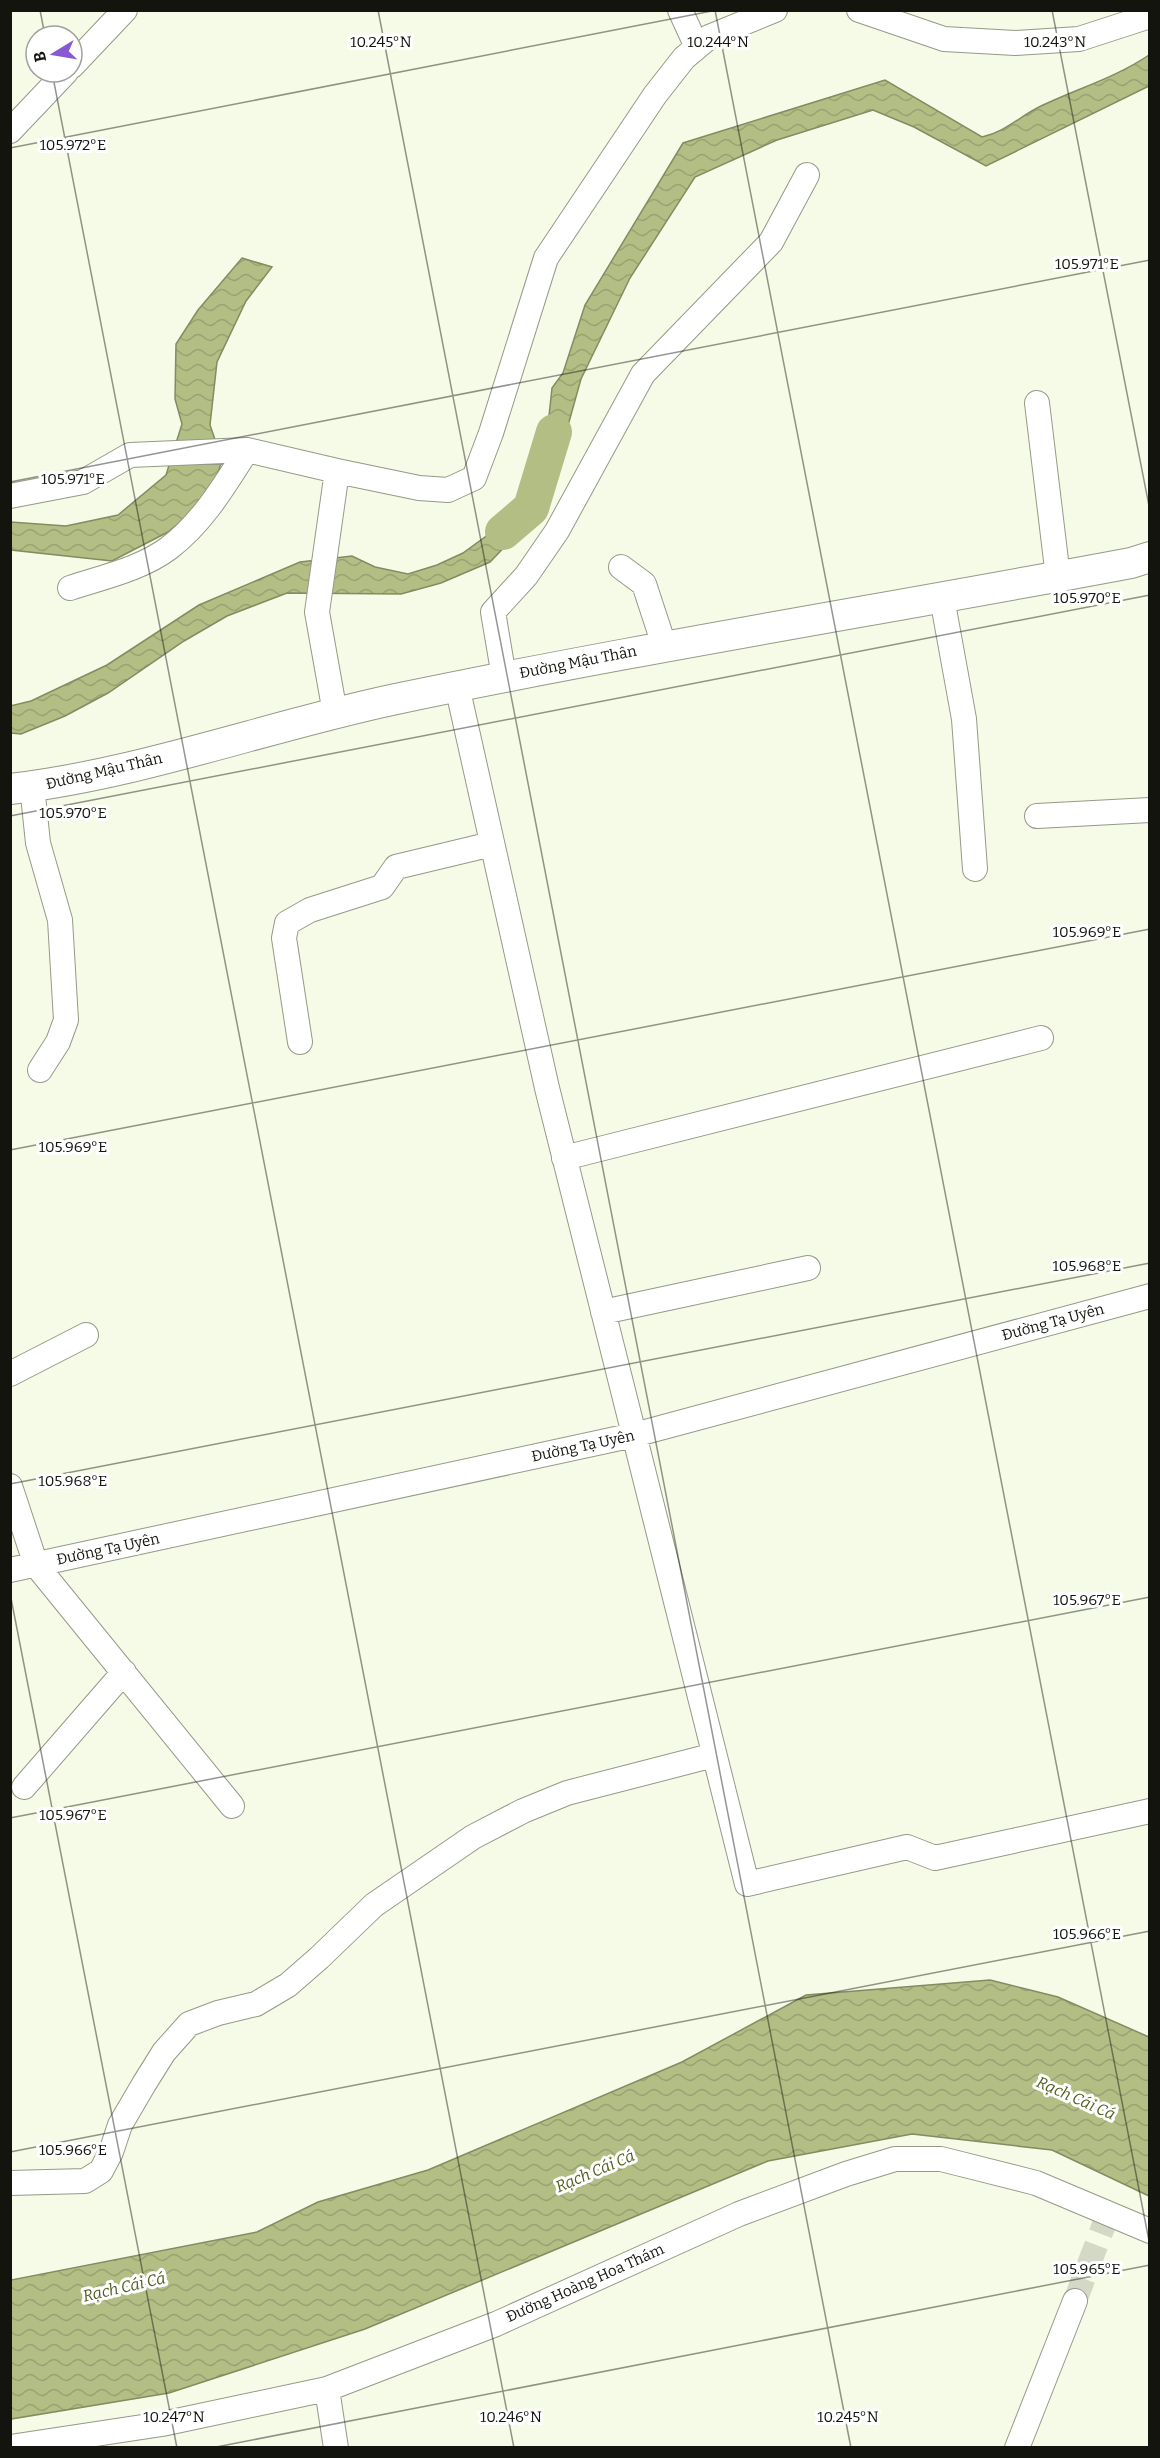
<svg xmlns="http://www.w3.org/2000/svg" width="1160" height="2458" viewBox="0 0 1160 2458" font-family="Bitter,serif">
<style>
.water{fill:url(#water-waves);stroke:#838b61;stroke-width:1.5}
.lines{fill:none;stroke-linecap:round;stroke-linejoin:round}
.river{stroke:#b3be85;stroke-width:36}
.minor-tunnel{stroke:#d4d8c6;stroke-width:24;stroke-dasharray:24 12;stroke-linecap:butt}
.minor-casing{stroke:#959987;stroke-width:26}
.major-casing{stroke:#959987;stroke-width:32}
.minor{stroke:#fff;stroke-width:24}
.major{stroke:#fff;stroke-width:30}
.ticks{fill:none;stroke:#12140d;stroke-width:1.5;stroke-opacity:0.45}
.labels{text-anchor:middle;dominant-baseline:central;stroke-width:6;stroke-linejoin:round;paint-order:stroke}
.street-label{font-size:15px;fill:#12140d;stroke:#fff}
.water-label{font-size:16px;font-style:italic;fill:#545e1f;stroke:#fff}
.ticks-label{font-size:15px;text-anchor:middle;fill:#12140d;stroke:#fff;stroke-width:6;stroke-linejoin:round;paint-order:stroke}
</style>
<defs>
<pattern id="water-waves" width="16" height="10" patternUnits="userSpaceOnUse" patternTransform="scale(1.5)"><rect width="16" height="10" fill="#b3be85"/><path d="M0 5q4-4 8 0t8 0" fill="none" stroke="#99a272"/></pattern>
</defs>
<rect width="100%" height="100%" fill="#f6fbe7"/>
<path class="water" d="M1149,55V86L986,166L914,127L873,110L777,140L695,177L630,278L581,379L546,504L490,562L441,583L401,594L287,593L227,616L184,641L108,693L65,716L21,734L11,733L10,706L31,701L107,665L199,605L300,562L352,556L375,567L408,574L437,565L463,553L519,512L535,497L543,472L552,388L563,373L585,305L683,143L885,80L982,137C1005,132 1019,117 1039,107C1076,89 1115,78 1149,55Z
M242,258L272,267L246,301L217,362L210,425L222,460L210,498L168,532L112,561L11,550V522L66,526L118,515L166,475L182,424L175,399L176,344L198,310Z
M990,1980L1058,1997L1149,2037V2196L1052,2150L912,2134L768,2161L365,2329L169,2393L11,2419V2280L257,2232L318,2202L428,2170L682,2062L806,1995Z"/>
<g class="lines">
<path class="river" d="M503,532L531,508L554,432"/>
<path class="minor-tunnel" d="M1075,2301L1108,2214"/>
<defs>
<path id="minor" d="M680,10L697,47
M859,10L944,39L1015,43L1079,39L1150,16
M72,66L125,10
M10,131L66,72
M1037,403L1058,577
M337,471L419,488L448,490L474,478L491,433L546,258L655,95L684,58L709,37L775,10
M10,496L83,482L130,455L247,450L337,471L317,612L335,713
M621,567L644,584L664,645
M70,588C103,577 141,569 169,548C203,522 224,486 247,450
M942,598L964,719L975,869
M504,677L493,612L526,576L557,531L643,374L771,242L807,175
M457,686L547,1088L747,1884L907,1847L935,1858L1150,1811
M32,786L38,843L60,920L66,1020L58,1042L40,1070
M1037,816L1150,810
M300,1042L284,938L287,923L310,910L382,887L396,867L492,844
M564,1158L1041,1038
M603,1312L808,1268
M10,1374L86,1335
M10,1486L36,1565L232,1806
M10,1570L634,1435L1150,1296
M24,1787L124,1672
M10,2183L85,2181L101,2171L111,2152L120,2125L144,2084L164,2052L189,2024L218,2013L256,2004L288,1985L319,1958L374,1905L473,1837L523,1811L567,1793L714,1755
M327,2389L336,2448
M10,2447L162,2424L327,2389L496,2324L739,2214L846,2174L895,2159H941L1036,2183L1150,2231
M1017,2448L1075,2301"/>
<path id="major" d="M10,789C140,774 268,726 396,699C640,648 886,609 1131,563L1150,557"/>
</defs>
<use href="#minor" class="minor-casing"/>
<use href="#major" class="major-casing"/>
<use href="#minor" class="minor"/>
<use href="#major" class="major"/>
</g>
<path class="ticks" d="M40,10L45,36M378,10L851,2448M715,10L1150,2246M1052,10L1150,511M52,72L514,2448M10,148L717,10M10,482L1150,260M10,816L1150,595M10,1150L1150,929M10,1484L1150,1263M10,1593L177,2448M10,1818L1150,1597M10,2152L1150,1931M211,2448L1150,2265"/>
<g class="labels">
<g class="street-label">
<text transform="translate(578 662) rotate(-11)">Đường Mậu Thân</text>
<text transform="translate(104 771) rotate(-13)">Đường Mậu Thân</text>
<text transform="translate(1053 1322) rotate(-15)">Đường Tạ Uyên</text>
<text transform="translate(583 1446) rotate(-12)">Đường Tạ Uyên</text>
<text transform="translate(108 1549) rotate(-12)">Đường Tạ Uyên</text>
<text transform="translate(585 2283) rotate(-24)">Đường Hoàng Hoa Thám</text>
</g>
<g class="water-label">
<text transform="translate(1076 2098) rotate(24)">Rạch Cái Cá</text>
<text transform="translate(595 2171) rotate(-23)">Rạch Cái Cá</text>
<text transform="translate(124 2287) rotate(-13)">Rạch Cái Cá</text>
</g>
</g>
<g class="ticks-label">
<text x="381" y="47">10.245°N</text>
<text x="1055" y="47">10.243°N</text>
<text x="718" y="47">10.244°N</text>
<text x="73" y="150">105.972°E</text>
<text x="1087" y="269">105.971°E</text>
<text x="73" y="484">105.971°E</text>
<text x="1087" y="603">105.970°E</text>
<text x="73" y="818">105.970°E</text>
<text x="1087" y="937">105.969°E</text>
<text x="73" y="1152">105.969°E</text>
<text x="1087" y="1271">105.968°E</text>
<text x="73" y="1486">105.968°E</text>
<text x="1087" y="1605">105.967°E</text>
<text x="73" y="1820">105.967°E</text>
<text x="1087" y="1939">105.966°E</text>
<text x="73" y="2155">105.966°E</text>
<text x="1087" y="2274">105.965°E</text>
<text x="174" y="2422">10.247°N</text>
<text x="511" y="2422">10.246°N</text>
<text x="848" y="2422">10.245°N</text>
</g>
<rect width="1160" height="2458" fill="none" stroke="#12140d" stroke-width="24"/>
<g transform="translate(54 54) rotate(259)"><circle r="28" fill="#ffffff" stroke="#a0a19e" stroke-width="1.5"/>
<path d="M0-4.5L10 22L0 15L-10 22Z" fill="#875ad3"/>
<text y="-9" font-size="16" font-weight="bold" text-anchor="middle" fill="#12140d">B</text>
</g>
</svg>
